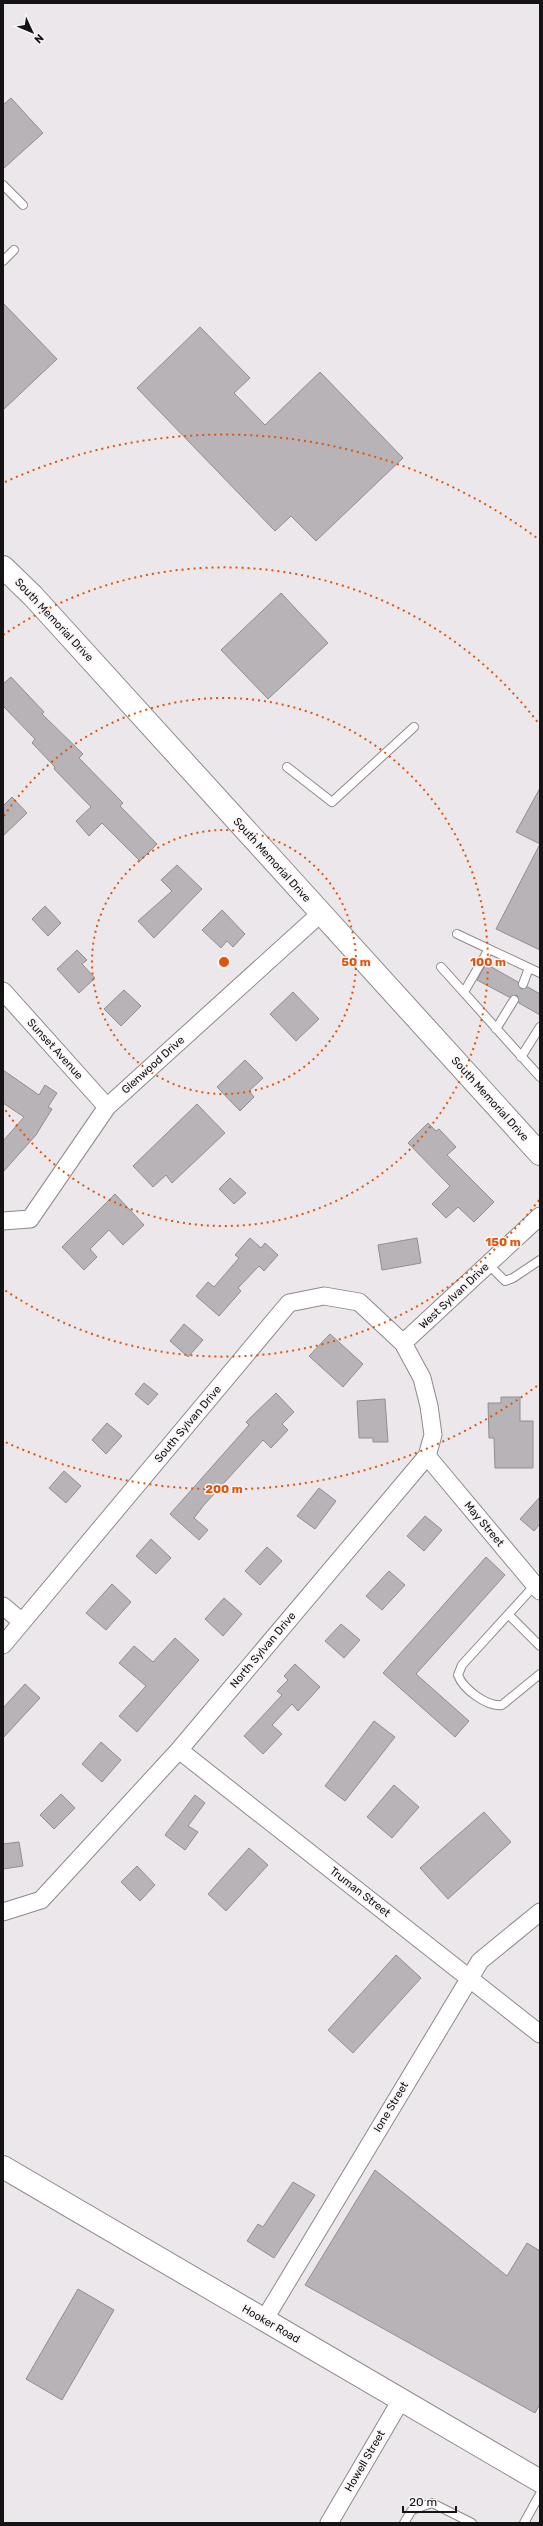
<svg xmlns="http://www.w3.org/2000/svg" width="543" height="2526" viewBox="0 0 543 2526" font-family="Rubik,sans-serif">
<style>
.building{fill:#b8b3b6;stroke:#928e90}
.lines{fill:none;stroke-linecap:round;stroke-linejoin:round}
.service-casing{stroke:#8d898c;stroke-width:10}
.minor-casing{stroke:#8d898c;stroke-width:19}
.secondary-casing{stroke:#8d898c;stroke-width:24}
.primary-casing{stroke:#8d898c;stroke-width:24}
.service{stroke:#fff;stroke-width:8}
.minor{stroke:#fff;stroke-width:17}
.secondary{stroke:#fff;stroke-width:22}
.primary{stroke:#fff;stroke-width:22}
.ring{fill:none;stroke:#dd560c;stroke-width:2;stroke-dasharray:2 4}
.labels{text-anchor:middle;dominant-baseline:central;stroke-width:3;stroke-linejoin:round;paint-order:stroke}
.street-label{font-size:11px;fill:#151314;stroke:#f9f4f7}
.centre{fill:#dd560c;stroke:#f9f4f7;stroke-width:2}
.ring-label{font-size:12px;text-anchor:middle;font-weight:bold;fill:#dd560c;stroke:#f9f4f7;stroke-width:3;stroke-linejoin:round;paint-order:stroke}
</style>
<rect width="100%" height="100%" fill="#ece7ea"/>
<path class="building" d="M11,98L43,133L3,169V105Z
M3,303L57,359L3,410Z
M200,327L250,378L234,393L265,425L320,372L403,458L316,541L291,516L275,531L137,388Z
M281,593L328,643L268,699L221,650Z
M11,677L44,712L42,714L83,754L79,758L123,803L120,806L157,844L140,861L102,823L89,836L76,821L91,807L54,769L55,767L32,743L35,739L3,706V684Z
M540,788V950L496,929L540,844L516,832Z
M12,797L27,813L3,836V806Z
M177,865L202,889L154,938L138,921L172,891L161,880Z
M45,906L61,923L48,936L32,919Z
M222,910L245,934L233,947L227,941L221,948L202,930Z
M77,950L87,960L82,964L95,978L79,993L57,969Z
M486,964L518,982L521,989L528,987L540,994V1015L519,1003L517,995L509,997L477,980Z
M124,990L141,1006L121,1026L104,1009Z
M293,992L319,1019L296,1041L270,1014Z
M245,1060L263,1078L249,1091L254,1097L240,1111L217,1087Z
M3,1070L39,1095L45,1085L57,1093L48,1107L52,1109L36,1135L3,1172V1141L24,1117L3,1103Z
M197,1104L225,1133L172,1183L166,1175L153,1187L133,1166Z
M428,1123L436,1131L439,1129L456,1147L447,1155L494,1202L474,1222L458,1207L446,1218L432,1204L450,1186L408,1143Z
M230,1178L246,1193L234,1204L219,1189Z
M115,1194L144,1225L123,1245L109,1230L90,1249L97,1257L84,1270L62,1247Z
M250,1238L261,1248L265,1243L278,1255L264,1271L259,1266L238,1288L241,1291L219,1316L196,1296L208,1282L214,1287L239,1258L235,1255Z
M417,1238L421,1263L382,1270L378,1245Z
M184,1324L203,1340L188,1357L170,1341Z
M330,1334L363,1364L343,1387L309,1356Z
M144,1383L158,1394L148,1405L135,1394Z
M276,1393L294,1412L282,1424L288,1430L271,1448L263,1440L204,1505L194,1518L208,1530L199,1540L170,1514L249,1425L246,1422Z
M501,1397H520V1421H533V1468H495L494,1438H489L488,1403H501Z
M385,1399L388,1442H373V1438H359L357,1401Z
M107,1423L122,1436L106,1454L92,1440Z
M64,1471L81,1486L66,1503L49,1488Z
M319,1488L336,1501L315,1529L297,1516Z
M540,1497V1524L534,1531L520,1519Z
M425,1516L442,1530L424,1551L407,1536Z
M151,1539L171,1558L156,1574L136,1556Z
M267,1547L282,1561L260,1585L245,1571Z
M486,1557L505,1575L416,1674L469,1721L455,1737L383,1673Z
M389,1571L405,1585L382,1610L366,1596Z
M112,1584L131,1602L106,1630L86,1613Z
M224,1598L242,1614L223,1636L205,1619Z
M341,1624L360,1640L344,1658L325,1641Z
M175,1638L199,1660L137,1732L119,1716L146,1686L119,1663L134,1646L153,1662Z
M295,1664L320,1687L298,1711L292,1704L272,1725L282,1734L263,1754L244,1736L282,1695L277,1691L288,1680L284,1676Z
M25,1684L40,1698L3,1738V1708Z
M374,1721L395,1737L345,1801L325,1786Z
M101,1742L121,1760L102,1782L82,1764Z
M394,1785L419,1807L392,1838L367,1817Z
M61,1794L75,1808L54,1829L40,1815Z
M195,1795L205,1803L188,1826L198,1832L185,1850L165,1835Z
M484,1812L511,1842L448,1899L420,1868Z
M19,1842L23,1866L3,1869V1844Z
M249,1848L268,1865L226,1911L208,1894Z
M137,1866L155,1885L140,1901L121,1882Z
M396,1955L421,1978L353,2053L328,2030Z
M375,2170L507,2276L527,2243L540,2251V2404L535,2413L305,2285Z
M293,2182L315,2195L274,2258L247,2241L258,2224L263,2227Z
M78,2289L114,2310L62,2400L26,2379Z"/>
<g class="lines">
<defs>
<path id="service" d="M3,185L23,205
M3,261L14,250
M287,767L332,802L414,727
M457,934L540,973
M441,967L540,1077
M523,984L529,968
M464,992L489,949
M496,1029L514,1000
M521,1057L540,1027
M488,1264L505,1281L513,1278L540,1260
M535,1585L462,1665L458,1675C463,1689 487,1707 502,1705L540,1674
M509,1615L540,1646
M404,2523L412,2510L432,2503L472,2523
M524,2523L540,2494"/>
<path id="minor" d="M3,991L107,1107
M3,1221L30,1219L107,1107L321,913
M403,1343L540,1216
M427,1456L540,1591
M3,1606L22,1622
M3,1645L289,1303L324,1296L359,1302L403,1343L422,1378L429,1406L433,1435L427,1456L179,1750L41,1900L3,1912
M179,1750L540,2034
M264,2320L480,1961L540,1912
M329,2523L401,2400"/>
<path id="secondary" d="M3,2167L540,2481"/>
<path id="primary" d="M3,567L33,596L540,1154"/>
</defs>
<use href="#service" class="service-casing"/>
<use href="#minor" class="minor-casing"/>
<use href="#secondary" class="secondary-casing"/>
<use href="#primary" class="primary-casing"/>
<use href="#service" class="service"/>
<use href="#minor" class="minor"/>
<use href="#secondary" class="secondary"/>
<use href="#primary" class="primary"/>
</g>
<g class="ring">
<circle cx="224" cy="962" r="132"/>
<path d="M4 816A264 264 0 1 1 4 1108"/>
<path d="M539 1200A395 395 0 0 1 3 1289M3 635A395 395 0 0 1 539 724"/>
<path d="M537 1386A527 527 0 0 1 5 1442M5 482A527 527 0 0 1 537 538"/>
</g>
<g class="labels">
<g class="street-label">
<text transform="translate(54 620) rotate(47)">South Memorial Drive</text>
<text transform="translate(272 860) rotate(48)">South Memorial Drive</text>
<text transform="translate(55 1049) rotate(48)">Sunset Avenue</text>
<text transform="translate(153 1065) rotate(-42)">Glenwood Drive</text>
<text transform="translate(490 1099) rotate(48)">South Memorial Drive</text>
<text transform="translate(454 1296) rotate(-43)">West Sylvan Drive</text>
<text transform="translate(188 1424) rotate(-50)">South Sylvan Drive</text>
<text transform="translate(484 1524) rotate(50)">May Street</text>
<text transform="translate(263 1650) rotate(-50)">North Sylvan Drive</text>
<text transform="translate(360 1892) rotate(38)">Truman Street</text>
<text transform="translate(391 2107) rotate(-59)">Ione Street</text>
<text transform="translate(271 2324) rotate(30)">Hooker Road</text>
<text transform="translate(365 2461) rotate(-60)">Howell Street</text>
</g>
</g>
<circle cx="224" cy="962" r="6" class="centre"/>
<g class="ring-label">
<text x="356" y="966">50 m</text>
<text x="488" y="966">100 m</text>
<text x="503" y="1246">150 m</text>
<text x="224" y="1493">200 m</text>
</g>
<rect width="543" height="2526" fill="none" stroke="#151314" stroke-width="8"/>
<g transform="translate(32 32) rotate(134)" stroke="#f9f4f7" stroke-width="3" paint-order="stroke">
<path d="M0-3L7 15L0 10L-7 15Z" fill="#151314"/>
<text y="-6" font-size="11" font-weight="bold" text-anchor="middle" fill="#151314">N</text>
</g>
<path d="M403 2506v6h53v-6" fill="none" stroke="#151314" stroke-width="2"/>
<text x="409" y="2506" font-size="12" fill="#151314" stroke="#f9f4f7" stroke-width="3" paint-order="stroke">20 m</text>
</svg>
